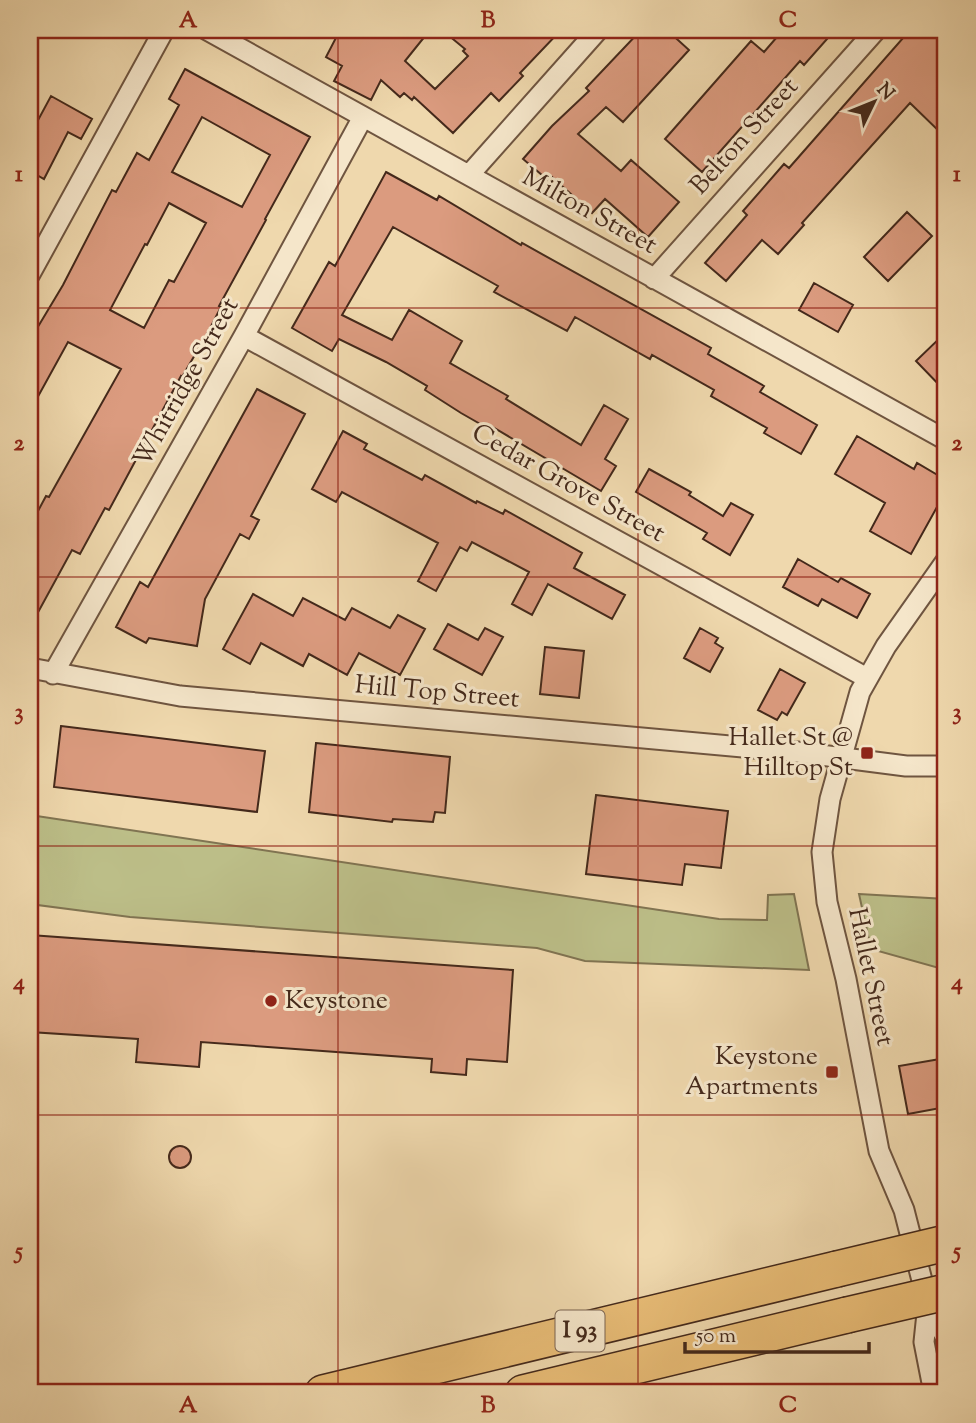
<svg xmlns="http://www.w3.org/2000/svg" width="976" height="1423" viewBox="0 0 976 1423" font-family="'Sorts Mill Goudy',serif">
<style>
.green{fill:#bcbe88;stroke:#807452;stroke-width:2}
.building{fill:#db9b7f;stroke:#44291b;stroke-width:2;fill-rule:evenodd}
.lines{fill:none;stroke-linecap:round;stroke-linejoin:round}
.minor-casing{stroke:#6f5540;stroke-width:23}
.motorway-casing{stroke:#44291b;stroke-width:38}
.minor{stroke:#f5e6ca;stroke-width:19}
.motorway{stroke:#e8bc76;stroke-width:35}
.motorway-bridge-casing{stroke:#44291b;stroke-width:38;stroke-linecap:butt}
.motorway-bridge{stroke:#e8bc76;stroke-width:35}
.grid{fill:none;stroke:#8f2418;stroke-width:2;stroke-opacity:0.55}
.poi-dot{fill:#8f2418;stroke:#f5e6ca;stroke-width:2.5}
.labels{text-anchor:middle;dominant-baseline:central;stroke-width:6;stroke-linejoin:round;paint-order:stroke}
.shield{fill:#f5e6ca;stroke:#796250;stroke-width:2}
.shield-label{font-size:24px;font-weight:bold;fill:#44291b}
.street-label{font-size:26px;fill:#44291b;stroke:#f5e6ca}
.poi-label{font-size:26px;fill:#44291b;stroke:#f5e6ca;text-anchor:end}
.neatline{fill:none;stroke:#8f2418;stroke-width:2.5}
.grid-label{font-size:23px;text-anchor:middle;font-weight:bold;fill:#8f2418}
</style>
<rect width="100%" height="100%" fill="#efd8ad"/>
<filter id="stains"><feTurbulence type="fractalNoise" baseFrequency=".00286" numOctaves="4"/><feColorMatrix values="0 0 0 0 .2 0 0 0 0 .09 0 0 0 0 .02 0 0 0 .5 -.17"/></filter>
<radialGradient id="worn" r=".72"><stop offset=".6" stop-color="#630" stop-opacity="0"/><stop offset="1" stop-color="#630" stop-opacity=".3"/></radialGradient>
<path class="green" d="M30,815L719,919L767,920L768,895L794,894L809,970L585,961L537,948L130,917L30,904Z
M859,894L946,899V970L871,949Z"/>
<path class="building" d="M340,30H430L405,61L435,89L468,56L463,51L465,49L442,30H561L520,73L523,76L499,101L491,93L453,133L414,97L412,100L404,93L400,97L381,80L371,100L334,81L342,66L326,57Z
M641,30H667L689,50L623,122L606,107L578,134L621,171L631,160L679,202L648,237L605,199L592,213L552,177L549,181L523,159L552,126L589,91L586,88Z
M783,30H835L804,65L800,61L702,172L665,139L751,41L764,52Z
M910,30H946V138L910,103L802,223L804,225L778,254L762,240L726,281L705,263L747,215L743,211L784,164L789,168Z
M185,69L310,137L265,219L266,220L219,306L221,307L206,336L182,377L181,376L109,510L105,508L80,554L72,550L30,627V526L46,496L49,497L121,369L68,342L30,411V340L63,285L112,190L116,192L137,153L149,160L179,105L169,99ZM202,117L270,155L242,207L172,172ZM169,203L206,223L174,282L169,280L144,328L110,310L145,244L147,245Z
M51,96L92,119L81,139L68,132L44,179L30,171V135Z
M386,172L437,200L439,196L521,245L522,243L711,348L708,354L764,386L760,392L817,425L801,454L764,433L767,428L711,396L714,390L652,355L650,359L575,317L567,331L494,292L498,286L393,227L342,315L392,340L409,310L462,341L450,363L508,396L506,399L581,445L604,405L628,419L605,459L616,466L601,491L491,426L489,429L461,413L425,390L427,386L386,362L339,339L332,351L292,328L329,262L335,266Z
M907,212L932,236L888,281L864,257Z
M814,283L853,305L838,332L799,310Z
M946,332V392L916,361Z
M257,389L305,414L251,516L259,520L249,539L240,534L205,599L197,646L149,638L146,643L116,627L140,582L148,587Z
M343,431L367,444L364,449L422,480L425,475L476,503L477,501L503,514L505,510L582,553L574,568L625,595L612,619L548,584L532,615L512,604L529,572L472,542L467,551L460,547L436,591L418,581L438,543L342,492L336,502L312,489Z
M857,436L914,469L917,463L946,480V497L940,508L937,507L911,554L870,531L885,503L835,474Z
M649,469L691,492L689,495L723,516L731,503L753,515L730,555L703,539L707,533L636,492Z
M798,559L838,582L841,578L870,594L857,618L822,599L818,606L783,587Z
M253,594L293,616L303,598L345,620L352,608L390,628L398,615L425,629L400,675L359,653L347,675L309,654L303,666L261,643L250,664L223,649Z
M448,624L478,640L485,628L503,637L482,675L434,649Z
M700,628L718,638L715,643L723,648L710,672L684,658Z
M545,647L584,651L579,698L540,694Z
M780,669L805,683L787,715L782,712L777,720L758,710Z
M61,726L265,751L257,812L54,787Z
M316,743L450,757L445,813L435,812L433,822L393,819L392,822L309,812Z
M596,795L728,811L721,868L685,864L682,885L586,874Z
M30,935L513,970L507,1062L467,1059L466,1075L431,1072L432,1059L201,1042L199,1067L136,1062L138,1039L30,1032Z
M946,1058V1107L908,1114L899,1066Z
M169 1157a11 11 0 1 1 22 0a11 11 0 1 1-22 0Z"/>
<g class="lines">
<defs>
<path id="minor" d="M207,30L946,440
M469,175L598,30
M30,274L164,30
M654,279L876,30
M244,336L867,678
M946,561L886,646L860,692L830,799L822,852L827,902L846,979L879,1151L904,1210L928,1304L946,1338
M30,668L180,696L797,752L906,766H946
M53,674L244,336L363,117
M928,1304L924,1342L934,1393"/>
<path id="motorway" d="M323,1393L837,1269
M523,1393L847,1315"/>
</defs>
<use href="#minor" class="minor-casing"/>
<use href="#motorway" class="motorway-casing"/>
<use href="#minor" class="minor"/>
<use href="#motorway" class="motorway"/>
<defs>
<path id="motorway-bridge" d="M837,1269L946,1243
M847,1315L946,1292"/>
</defs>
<use href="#motorway-bridge" class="motorway-bridge-casing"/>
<use href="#motorway-bridge" class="motorway-bridge"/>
</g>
<path class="grid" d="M338,30V1393M638,30V1393M30,308H946M30,577H946M30,846H946M30,1115H946"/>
<g class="poi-dot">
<rect x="860" y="746" width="14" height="14" rx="3.5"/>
<circle cx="271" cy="1001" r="7"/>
<rect x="825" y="1065" width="14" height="14" rx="3.5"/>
</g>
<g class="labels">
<rect class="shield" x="555.5" y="1310.5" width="49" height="41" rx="5"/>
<g class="shield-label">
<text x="580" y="1331">I 93</text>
</g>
<g class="street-label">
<text transform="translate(745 137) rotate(-48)">Belton Street</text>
<text transform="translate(589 212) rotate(29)">Milton Street</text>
<text transform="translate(187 383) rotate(-61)">Whitridge Street</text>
<text transform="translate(568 484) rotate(29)">Cedar Grove Street</text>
<text transform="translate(437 693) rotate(5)">Hill Top Street</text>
<text transform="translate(870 977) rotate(78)">Hallet Street</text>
</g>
<g class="poi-label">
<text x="853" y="738">Hallet St @<tspan x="853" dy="30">Hilltop St</tspan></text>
<text x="285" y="1001" text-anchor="start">Keystone</text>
<text x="818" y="1057">Keystone<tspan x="818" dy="30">Apartments</tspan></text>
</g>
</g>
<rect width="976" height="1423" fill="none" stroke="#efd8ad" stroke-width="77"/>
<g transform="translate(874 102) rotate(47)" stroke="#f5e6ca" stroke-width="5" paint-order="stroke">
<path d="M0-5L12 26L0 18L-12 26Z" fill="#44291b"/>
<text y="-10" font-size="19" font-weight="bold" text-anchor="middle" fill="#44291b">N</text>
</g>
<path d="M685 1342v10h184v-10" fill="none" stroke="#44291b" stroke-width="3.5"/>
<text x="696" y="1342" font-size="21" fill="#44291b" stroke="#f5e6ca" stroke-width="5" paint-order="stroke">50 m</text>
<rect x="38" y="38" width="899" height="1346" class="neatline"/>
<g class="grid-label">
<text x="188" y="27">A</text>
<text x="488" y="27">B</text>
<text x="788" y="27">C</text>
<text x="19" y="181">1</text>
<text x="957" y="181">1</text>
<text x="19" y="450">2</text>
<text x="957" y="450">2</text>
<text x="19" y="719">3</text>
<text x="957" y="719">3</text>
<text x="19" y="989">4</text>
<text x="957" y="989">4</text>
<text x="19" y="1258">5</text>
<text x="957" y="1258">5</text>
<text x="188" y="1412">A</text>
<text x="488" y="1412">B</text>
<text x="788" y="1412">C</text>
</g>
<rect width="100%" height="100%" filter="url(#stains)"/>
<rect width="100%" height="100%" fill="url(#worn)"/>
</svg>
